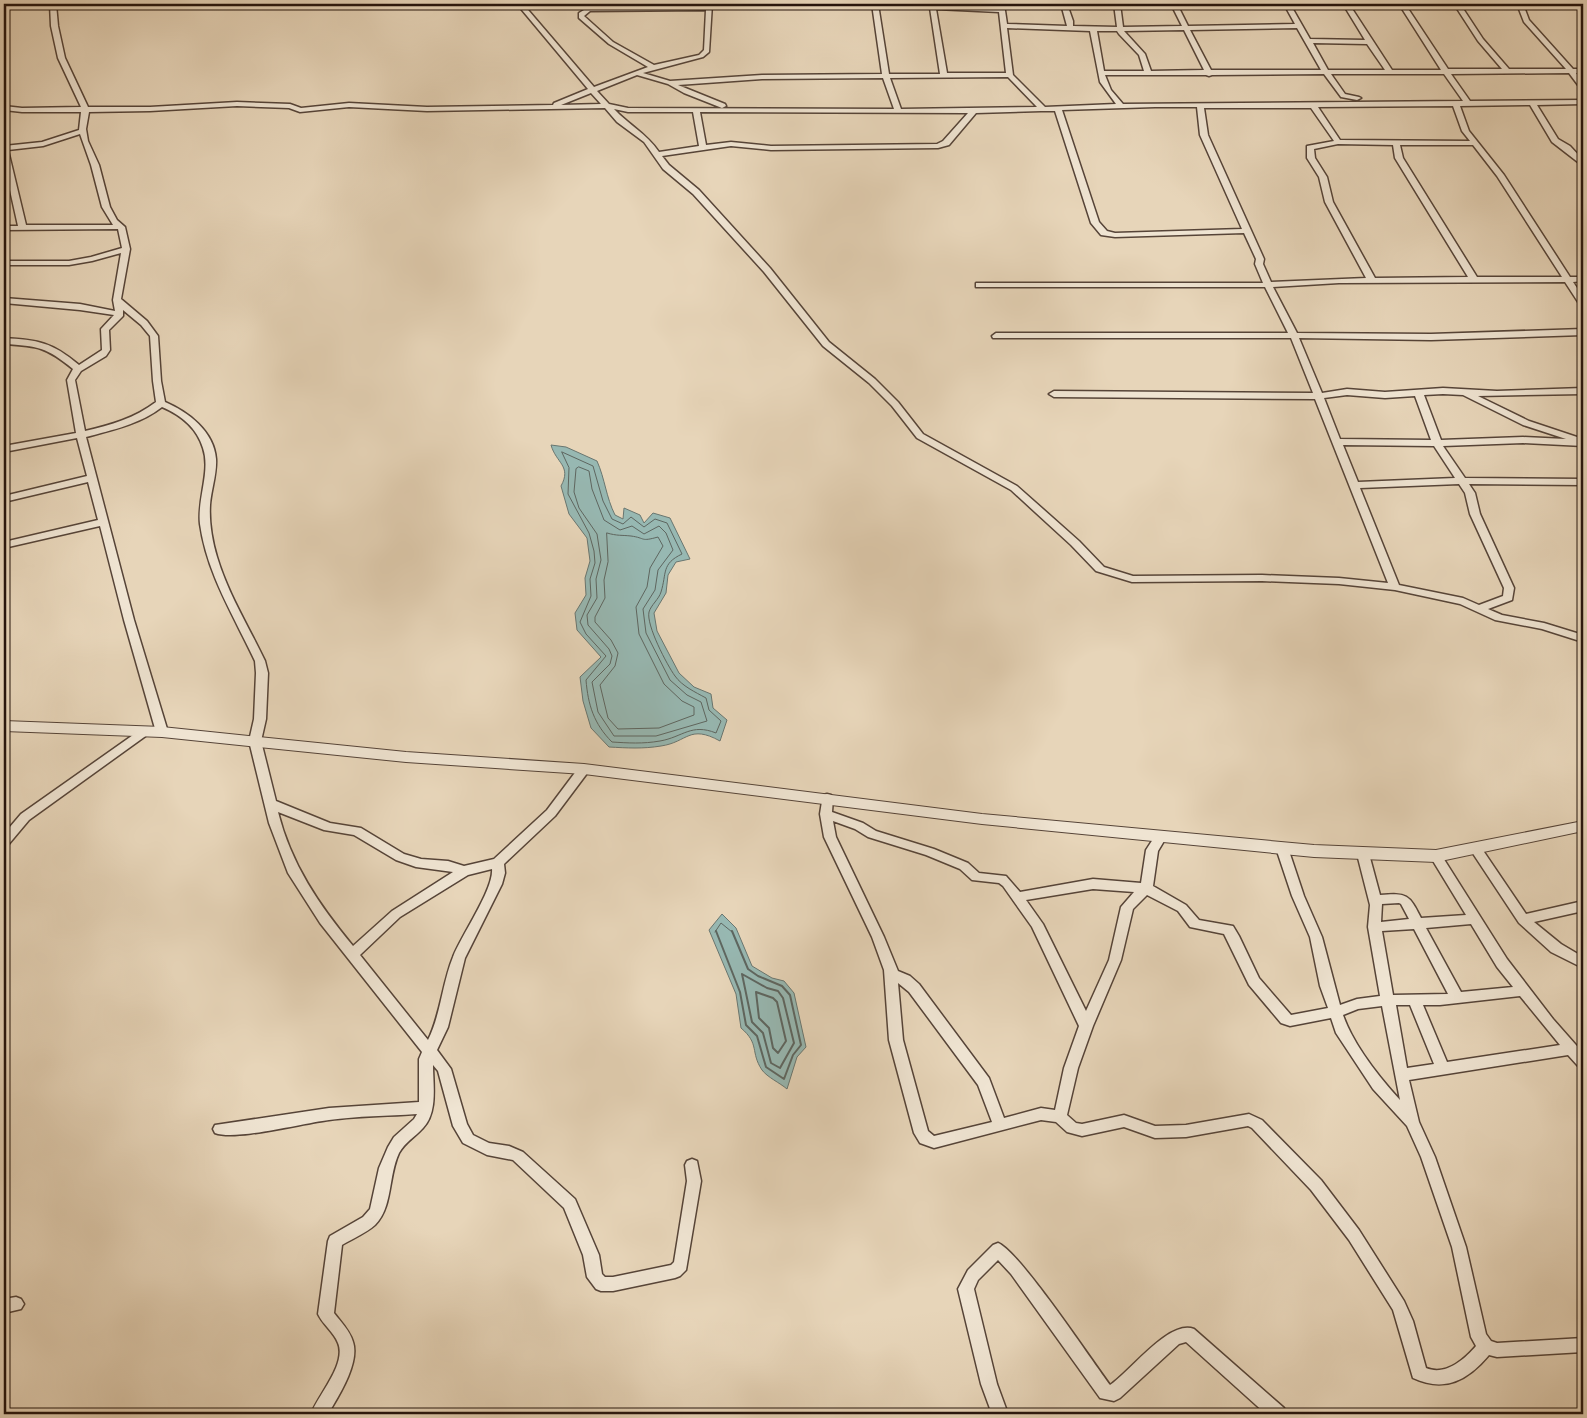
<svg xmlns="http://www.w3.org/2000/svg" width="1587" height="1418" viewBox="0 0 1587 1418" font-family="'Libre Caslon Text',serif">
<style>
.water{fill:#97b8b2;stroke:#697670}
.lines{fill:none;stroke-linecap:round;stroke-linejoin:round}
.shore-far1{stroke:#5e6660;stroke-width:1}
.shore{stroke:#5e6660;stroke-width:2}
.minor-casing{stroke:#564438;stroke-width:3}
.tertiary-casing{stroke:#564438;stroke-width:2}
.minor{fill:#efe4d2;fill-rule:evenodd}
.tertiary{fill:#efe4d2;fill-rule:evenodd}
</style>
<rect width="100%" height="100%" fill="#e7d5b9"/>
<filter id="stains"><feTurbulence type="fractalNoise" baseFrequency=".004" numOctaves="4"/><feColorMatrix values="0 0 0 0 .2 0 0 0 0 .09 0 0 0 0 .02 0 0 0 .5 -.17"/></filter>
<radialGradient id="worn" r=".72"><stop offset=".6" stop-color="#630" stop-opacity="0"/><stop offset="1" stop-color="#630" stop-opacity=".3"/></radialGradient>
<path class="water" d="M551,445L566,447L597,461C605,479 606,497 615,515L623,519L624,508L640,515L644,523L653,513L670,518L690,559L676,562L668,575L666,593L654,613L657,631L679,673L694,687L711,694L713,708L727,720L720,741C689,724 688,742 661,746C643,749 627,748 609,747L591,728L583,701L580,677L601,657L577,630L575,613L586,595L585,578L590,561L587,538L569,514L561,486C572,466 556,463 551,445Z
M722,914L736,928L752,966L772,978L784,981L794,993L806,1047L797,1057L787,1089C780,1083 767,1077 762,1070C750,1052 760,1044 741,1028L736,994L709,930Z"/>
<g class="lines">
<path class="shore-far1" d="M562,452L593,466L603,501L612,519L623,524L631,517L644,527L655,519L667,523L682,554C661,564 667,573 661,592C659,599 651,605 649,612C646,625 667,665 675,676C682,686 695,692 706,698L709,710L721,721L716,733C691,723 683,737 660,741C643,744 628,743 612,742C594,724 588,705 586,680L606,656L586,634L580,622L591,596L590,579L595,563L594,551L589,533L568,494L569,468Z
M579,467L589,471L592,489L604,520L620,530L632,526L644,534L659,526L666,533L673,550L658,570L655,590L643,609L646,633L670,680L687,695L701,702L707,721L656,736H614L598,712L592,682L610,664L612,656L609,649L588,625L587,615L597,598L596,579L601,560L597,534L579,508L574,492L576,469Z
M607,533C617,536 622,535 631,536C646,538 640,542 658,537L663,546L650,568L647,587L636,607L639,634L664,684L682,701L694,707V715L659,728L618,729L608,718L600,685L615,666L618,653L611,640L595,622V617L605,598L604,580L608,562Z
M715,932L721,923L732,932"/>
<path class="shore" d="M716,931L740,992L746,1025L757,1036L766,1067L784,1079L793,1055L801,1045L790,995L782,986L758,976L748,969L732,931
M742,974L767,988L778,991L783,998L794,1043L780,1068L771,1063L763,1033L752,1022Z
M756,992L773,998L777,1002L786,1041L778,1053L773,1048L769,1028L759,1018Z"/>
<defs>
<path id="minor" d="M9,4H19L4,9V5Z
M50,4H56L58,26L65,58L88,107H150L237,102L290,104L301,108L349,103L427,107L553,105L554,103L588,89L517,4H523L594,87L648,67L609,44L579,18V13L589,7L706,6V4H712L709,52L703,57L643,73L670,81L762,75L882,74L872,4H878L889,74H940L930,8L898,6L895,4L998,9V4H1004L1007,24L1067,26L1061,4H1067L1073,21V26L1117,27L1114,4H1120L1123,27L1182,26L1171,4H1177L1188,26L1295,24L1284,4H1290L1310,39L1365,40L1343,4H1349L1392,70H1441L1399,4H1405L1448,69H1502L1478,41L1454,4H1460L1483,39L1509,69H1566L1524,22L1517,4H1523L1529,20L1573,69H1583V73H1576L1583,83V90L1581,89L1569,73L1451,74L1470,101L1583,100V104L1537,105L1558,139L1570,146L1583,160V166L1552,142L1530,105L1460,106L1469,131L1504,175L1570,277H1583V281L1573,282L1583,297V305H1580L1565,282L1339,283L1273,287L1297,333L1431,334L1583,329V335L1431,340L1299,338L1322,393L1347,389L1385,392L1443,388L1497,391L1583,388V394L1478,396L1529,421L1580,438L1583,440V446L1523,443L1443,446L1465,478L1583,479V485L1469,484L1475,493L1480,514L1514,588L1512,600L1488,609L1502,615L1544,623L1583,635V642L1542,629L1495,620L1460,604L1395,590L1339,584L1262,581L1132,582L1096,571L1071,545L1011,490L917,438L892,406L869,383L823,346L764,272L693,194L663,169L644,142L617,122L605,108L427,111L349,107L300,112L289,108L237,106L150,111L89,112L86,129L88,141L99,165L110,207L117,220L125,227L130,249L121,299L147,321L158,336L161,381L165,402C188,412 214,431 216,459C217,474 211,490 210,505C209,522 212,540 217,557C228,594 249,627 265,661L268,673L266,719L261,741L276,801L330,823L361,828L404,854L421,859L448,861L464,866L494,859L547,810L580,766H588L590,769L588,772L555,816L504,864L505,873L502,884L465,958L448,1027L437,1050L451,1069L467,1124L473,1135L489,1143L509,1146L523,1152L575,1199L599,1255L602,1274L605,1277H613L671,1265L674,1262L687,1181L685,1165L687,1161L692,1159L697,1161L701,1181L686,1270L680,1276L675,1278L613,1291H601L596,1289L587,1277L583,1255L564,1208L513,1160L487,1155L463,1143L453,1126L438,1071L433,1065C433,1085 438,1112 423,1128C415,1137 405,1142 399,1153C388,1176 393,1207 375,1225C366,1233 352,1239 342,1245L334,1313C341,1322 350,1331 353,1342C360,1363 338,1397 328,1414H311C318,1395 347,1364 338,1343C334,1332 323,1325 318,1314L328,1241L330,1236L363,1217L370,1209L379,1168L388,1147L394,1137L414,1119L417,1114C388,1116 358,1116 329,1120C303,1123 236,1141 215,1133L213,1129L215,1125L329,1108L419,1102V1059L422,1052L320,923L288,873L269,823L249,741L254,719L256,673L255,661C234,616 207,574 200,524C197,499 211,471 203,448C197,428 181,415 162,407C140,424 113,430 86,437L134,620L168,732L166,735H158L156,732L124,620L100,526L4,548V542L98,520L88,482L4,502V496L87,476L77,438L4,452V446L76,433L67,380L73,369C46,347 38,346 4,344V338C38,340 52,342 79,365L102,350L101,329L114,315L80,310L4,303V298L80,304L115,311L113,300L121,253L92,261L69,265H4V261H69L91,257L122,248L118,229L4,230V226H18L4,163V146L42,142L79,130L81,112H22L4,110V106L22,108L81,107L58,58L51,26ZM936,9L999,12L1006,73H947ZM706,10L704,50L699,55L654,65L613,42L584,16L590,11ZM1007,28L1090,31L1100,82L1116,104L1045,107L1013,75ZM1297,28L1321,70H1211L1190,30ZM1184,30L1204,70L1151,71L1145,54L1124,31ZM1097,31H1117L1119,34L1139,55L1144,71H1104ZM1313,43L1367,44L1385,70H1328ZM1324,74L1341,97L1357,100L1361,98L1359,97L1345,94L1331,74H1444L1463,101L1123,104L1111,90L1105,75H1206L1209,76L1212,75ZM637,75L668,84L684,93L722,108L726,106L725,104L678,85L762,79L883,78L894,109L628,108L609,104L597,91ZM1008,77L1037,107L901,109L890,78ZM591,93L601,104L561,105ZM1453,106L1462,131L1470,141L1340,140L1318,107ZM1155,107H1197L1200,135L1242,229L1115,233L1107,231L1099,222L1062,110ZM1204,108H1311L1334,141L1307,146V158L1319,177L1325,202L1366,278L1271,282L1263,264L1264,259L1208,135ZM614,109L628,112H693L699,146L659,152C646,133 629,125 614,109ZM1041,111H1055L1091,223L1101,235L1115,237L1244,233L1256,259L1255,264L1263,283H976V287H1265L1288,333H996L992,336L993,338H1291L1313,393L1054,391L1049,394L1054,397L1315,399L1388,583L1339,578L1262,575L1133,576L1104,567L1079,541L1017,486L923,434L898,402L875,379L829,342L770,268L699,190L669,165L662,156L731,146L771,150L938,148L949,145L976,113ZM700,112L968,113L943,141L937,144L771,146L731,142L706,145ZM80,134L91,165L102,207L113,225H26L8,150L43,146ZM1338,144L1393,145L1395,158L1468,277L1375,278L1333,202L1327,177L1315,158L1314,149ZM1400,145H1473L1497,176L1562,277H1477L1403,158ZM123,310L141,325L150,336L153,381L156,402C135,418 111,425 85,431L75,380L81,371L106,356L110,350L109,330L123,316ZM1443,394L1463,395L1523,425L1566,439L1523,437L1441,440L1424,395ZM1347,395L1385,398L1415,396L1431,440L1340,439L1324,398ZM1343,445L1434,446L1455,478L1358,482ZM1459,484L1465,493L1470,514L1504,588L1503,596L1479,605L1463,598L1399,585L1360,488ZM278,812L324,830L354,835L396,860L416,867L453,872L392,911L353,946C319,905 291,864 278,812ZM492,869C494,889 461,936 453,957C442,984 441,1014 428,1040L360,955L400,917L468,875Z
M1575,4H1581L1583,11Z
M143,728L147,729L149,732L147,735L29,820L8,845L4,846V834L21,814Z
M827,794L831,795L833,798L832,812L863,823L876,831L934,849L968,863L979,873L1006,876L1020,892L1093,879L1141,883L1146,850L1157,833H1165L1167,836L1158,851L1153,886L1186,905L1199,920L1233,926L1239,936L1259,978L1291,1015L1328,1008L1320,986L1310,937L1292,896L1276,848L1278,845H1286L1288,848L1304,896L1322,937L1340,1005L1357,999L1380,996L1368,927L1370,905L1357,854L1359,851H1367L1369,854L1380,895C1407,893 1409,894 1421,918L1466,915L1430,856L1432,853H1440L1507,959L1553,1019L1583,1053V1068L1578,1066L1568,1055L1409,1080L1419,1122L1435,1157L1466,1247L1486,1334L1491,1341L1497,1343L1583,1338V1352L1497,1357L1489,1355C1468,1380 1445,1393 1413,1378L1393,1310L1349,1240L1311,1190L1252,1128L1248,1126L1186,1137L1155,1138L1124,1127L1082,1136L1067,1132L1056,1122L1041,1120L934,1148L920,1143L914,1133L889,1040L884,970L872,937L824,837L820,814L823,795ZM833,821L855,829L868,837L926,855L960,869L972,880L999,883L1003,886L1032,927L1079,1026L1064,1068L1055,1110L1041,1108L1004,1118L989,1078L919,984L910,976L898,971L884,937L836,837ZM1093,889L1134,892L1121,907L1109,960L1086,1011L1043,924L1026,900ZM1147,895L1178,911L1190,927L1224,934L1249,985L1281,1023L1290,1026L1331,1018L1336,1033L1373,1089L1407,1126L1421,1157L1452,1247L1471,1337L1476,1346C1464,1360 1445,1376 1426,1368L1413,1321L1404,1301L1359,1230L1321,1180L1262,1120L1249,1114L1186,1125L1155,1126L1124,1115L1082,1124L1076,1123L1067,1115L1078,1068L1093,1026L1121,960L1133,909ZM1399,903L1401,904L1409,919L1381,922L1382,904ZM1471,924L1497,967L1513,987L1461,992L1426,928ZM1414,929L1448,994L1393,995L1382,931ZM898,983L909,992L978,1085L992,1122L934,1136L928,1131L903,1040ZM1520,996L1560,1045L1447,1062L1423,1005H1440ZM1396,1005H1410L1434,1064L1407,1068ZM1382,1006L1400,1100C1379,1077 1353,1044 1343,1015L1358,1009Z
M1476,844L1480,846L1526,914L1583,901V911L1534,922L1561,944L1583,957V968L1551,952L1519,923L1470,849L1472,846Z
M998,1243C1019,1251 1092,1361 1110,1385C1130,1372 1169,1319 1194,1329L1284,1408L1286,1414H1266L1186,1342L1179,1344L1120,1398L1114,1401L1100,1398L1011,1274L998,1260L978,1280L974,1289L997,1384L1008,1414H992L981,1384L958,1289L968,1270L993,1245Z
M16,1297L21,1299L24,1304L21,1309L4,1313V1299Z"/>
<path id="tertiary" d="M4,721L162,727L406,752L584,764L982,814L1314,845L1436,850L1583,821V831L1436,862L1314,857L982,824L584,774L406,762L162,737L4,731Z"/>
</defs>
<use href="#minor" class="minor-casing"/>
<use href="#tertiary" class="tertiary-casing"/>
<use href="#minor" class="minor"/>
<use href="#tertiary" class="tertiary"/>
</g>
<rect width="1587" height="1418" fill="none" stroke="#e7d5b9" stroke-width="20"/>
<rect x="5" y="5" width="1577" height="1408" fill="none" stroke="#25140d" stroke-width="2.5"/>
<rect x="10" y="10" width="1567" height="1398" fill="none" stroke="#25140d"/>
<rect width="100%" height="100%" filter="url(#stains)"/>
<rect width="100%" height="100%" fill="url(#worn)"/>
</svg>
